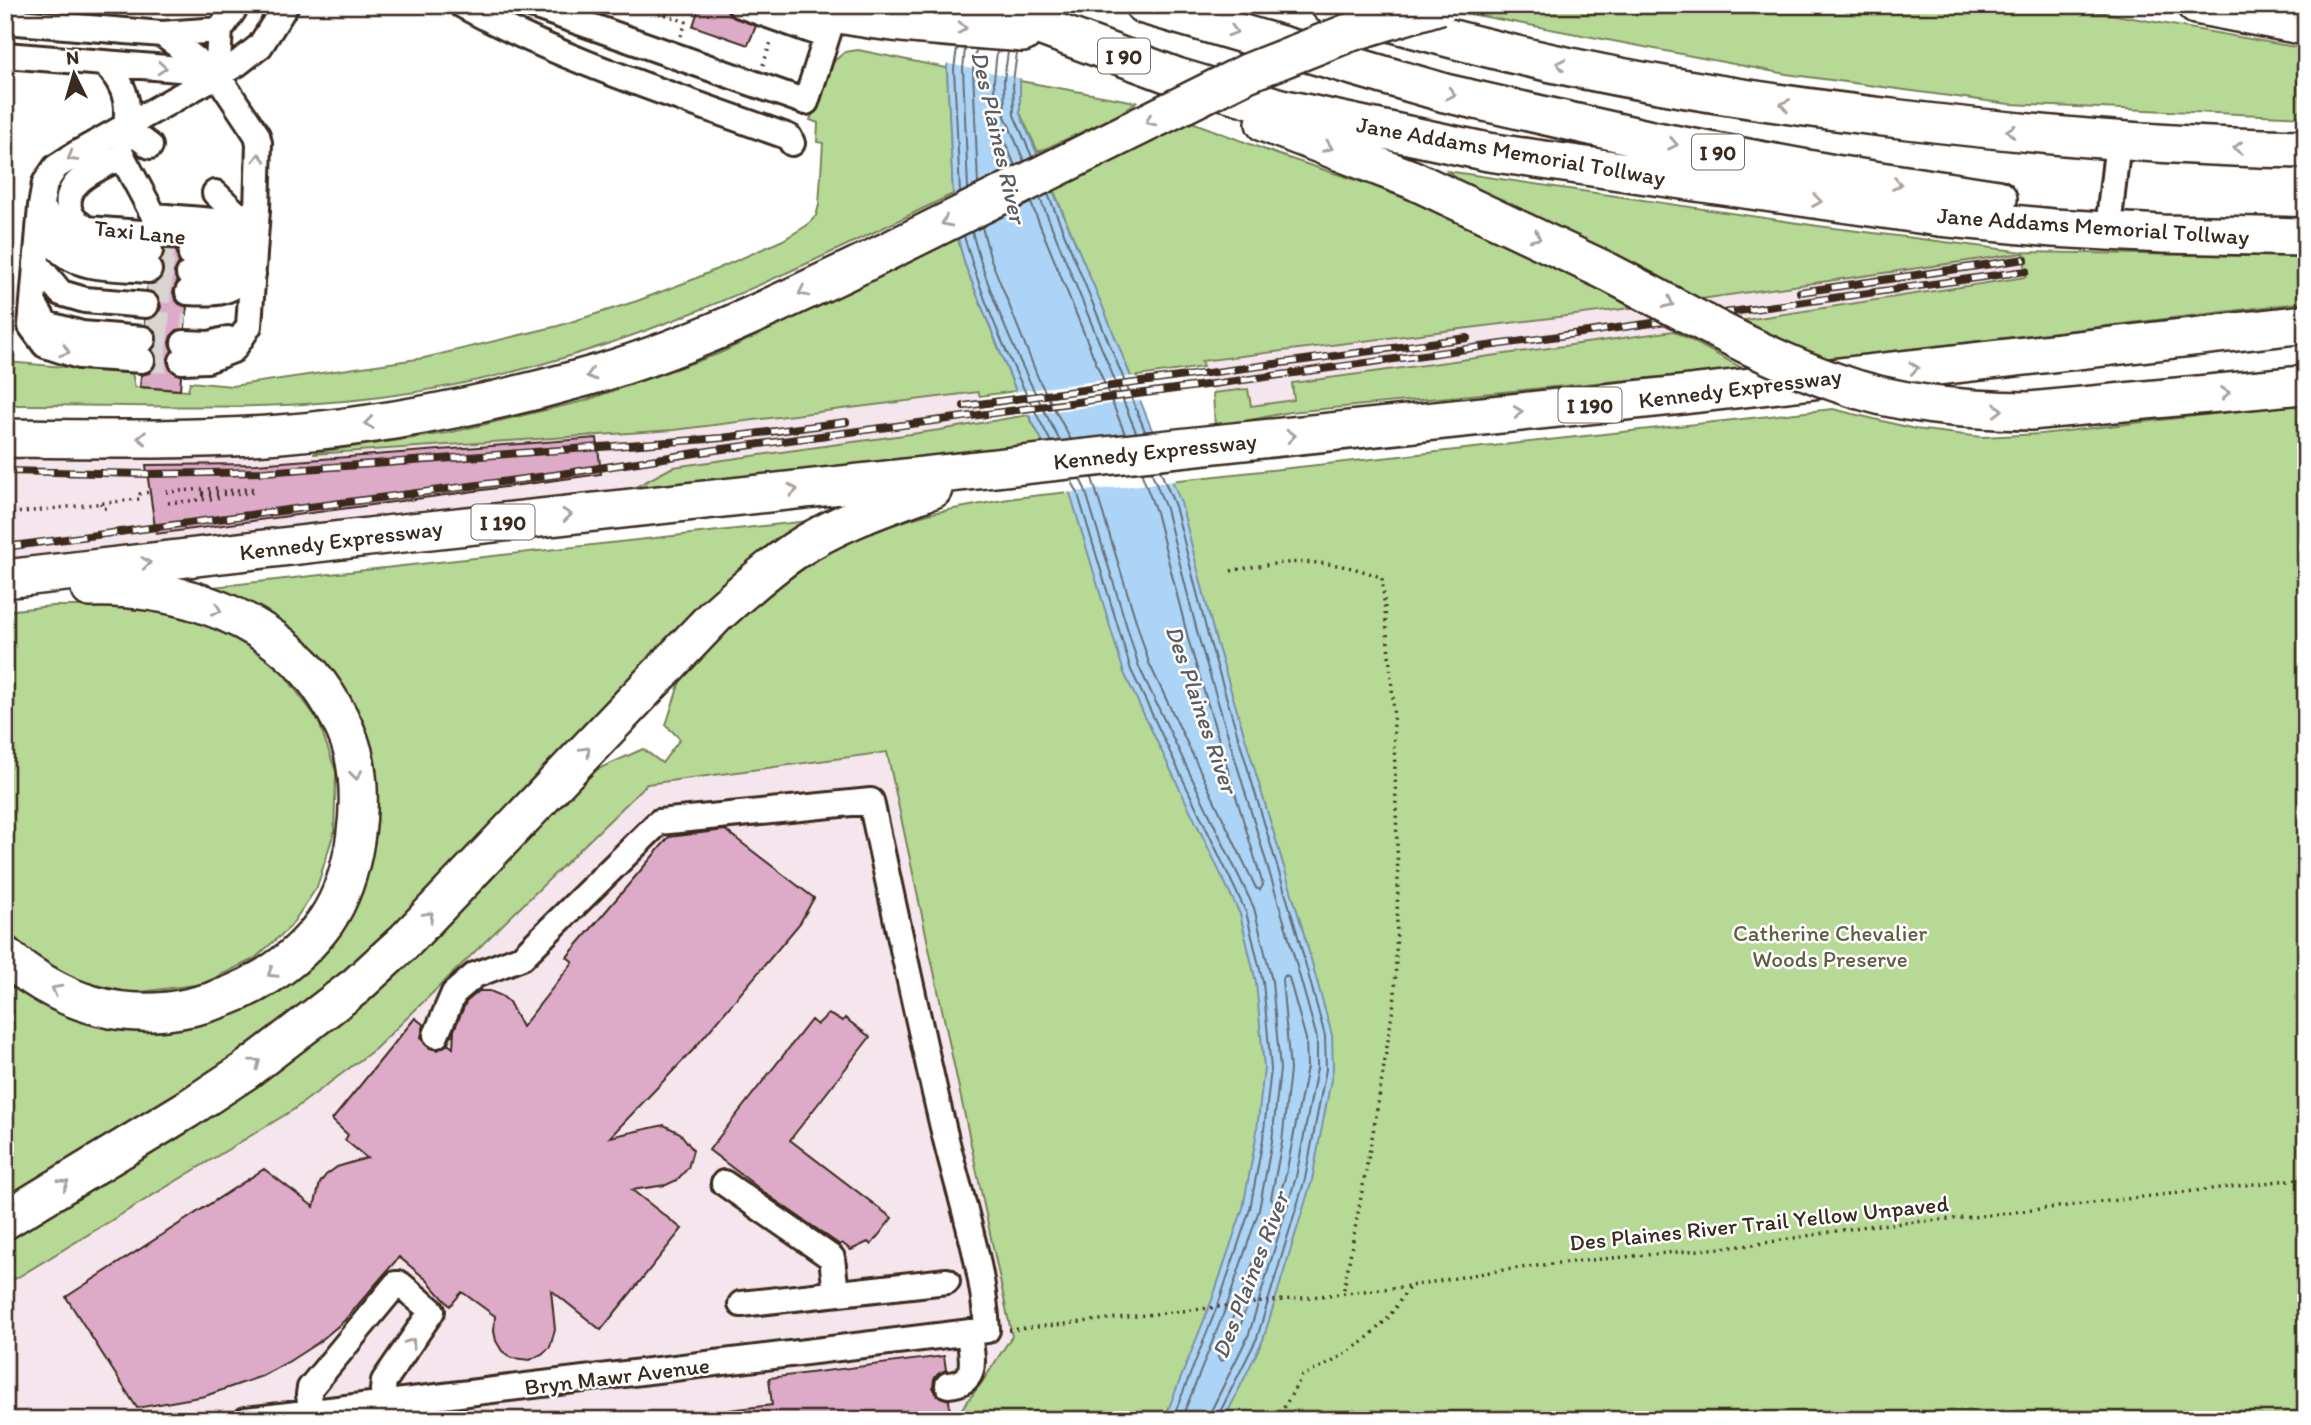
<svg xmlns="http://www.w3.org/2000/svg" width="2311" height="1425" viewBox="0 0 2311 1425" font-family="Itim,sans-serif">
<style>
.built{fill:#f5e6ee}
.green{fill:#b6da95;stroke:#78825a;stroke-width:2}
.water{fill:#abd4f6;stroke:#7e90a0;stroke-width:2}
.pier{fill:#fff}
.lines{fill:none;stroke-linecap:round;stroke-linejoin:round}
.shore{stroke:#686e74;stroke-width:2}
.building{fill:#ddabc8;stroke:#3b2a1e;stroke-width:2}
.minor-tunnel{stroke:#d8d4d2;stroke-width:24;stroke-dasharray:24 12;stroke-linecap:butt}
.minor-casing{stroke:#3b2a1e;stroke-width:30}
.highway-casing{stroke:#3b2a1e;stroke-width:42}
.path{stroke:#3b2a1e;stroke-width:3.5;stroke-dasharray:2 5;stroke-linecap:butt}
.minor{stroke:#fff;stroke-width:24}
.highway{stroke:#fff;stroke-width:37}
.rail-casing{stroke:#3b2a1e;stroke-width:8}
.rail{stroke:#fff;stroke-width:5;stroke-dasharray:16;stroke-linecap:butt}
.highway-bridge-casing{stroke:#3b2a1e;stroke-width:42;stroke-linecap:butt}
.highway-bridge{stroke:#fff;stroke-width:37}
.oneway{stroke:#a79f9a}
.labels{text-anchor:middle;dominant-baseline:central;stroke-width:5;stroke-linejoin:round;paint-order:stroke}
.shield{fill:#fff;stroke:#766a62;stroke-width:2}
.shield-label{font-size:21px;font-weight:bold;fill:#3b2a1e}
.street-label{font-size:23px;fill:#3b2a1e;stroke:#fff}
.park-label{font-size:23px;fill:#605f42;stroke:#fff}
.water-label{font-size:24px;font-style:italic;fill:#5d5d5f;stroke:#fff}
</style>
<rect width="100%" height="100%" fill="#fff"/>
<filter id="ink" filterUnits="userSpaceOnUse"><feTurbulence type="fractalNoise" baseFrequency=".0143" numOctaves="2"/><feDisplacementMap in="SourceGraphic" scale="14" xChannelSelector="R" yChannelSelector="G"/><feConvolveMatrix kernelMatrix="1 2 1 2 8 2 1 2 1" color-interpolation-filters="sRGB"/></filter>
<g filter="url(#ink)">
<path class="built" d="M2024,252L2026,277L1674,331L1293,383L1295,400L1251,406L1247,389L1213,393L1200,361L1694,300Z
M978,392L989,420L940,430L673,467L632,489L157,541L41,555L5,563V460L11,458V453L146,458L263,457L385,450L674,430Z
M887,752L1013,1336L963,1420H5V1285L293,1110L375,1049L647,784Z"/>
<path class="green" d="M1512,5H2060L2306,49V117L2009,104L1786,74L1471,14Z
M858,50L947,68L953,194C768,284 588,371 381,397C257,413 130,404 5,405L8,362L132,373L135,387L188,391L190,382L232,386L424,358L558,326L637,301L692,280L783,240L806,226L816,216L819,205L823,143L817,142L818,123L810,120L834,61L845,52Z
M1020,81L1136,102L1115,117L1038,152L1020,113Z
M1189,121L1279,155L1370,185L1437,211L1575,276L1632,308L1201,361L1203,367L1131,377L1053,189Z
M1447,171L1818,226L2024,252L2306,257V302L1812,361L1732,322L2026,277L2024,253L1694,300L1617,257L1527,213L1472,191Z
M957,235L965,265L1016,391L980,396L978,392L674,430L313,454L318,452L448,433L584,401L718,354L821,305Z
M1674,331L1744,369L1290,412L1215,427L1213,393L1248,389L1251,406L1294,400L1292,383Z
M2306,403V1420H953L983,1381L1012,1336L887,752L647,784L375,1049L293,1110L5,1285V1237L516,846L598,769L643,749L662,763L680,739L666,725L685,666L772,586L827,550L880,528L932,513L1014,498L1833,409L1915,429L1982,437L2041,434Z
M1028,415L1045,445L632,489L673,467L940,430Z
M808,521L810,525L756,559L671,634L539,780L426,898L333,984L251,1049L5,1204V974L101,1023L307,961L368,758L204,588Z
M52,606H100L164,612L199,622L232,637L260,654L282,672L318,720L336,772L334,832L317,887L290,927L254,959L202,984L132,993L78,981L28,950L5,928V611Z"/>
<path class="water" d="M956,5H1030L1020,81V114L1105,312L1181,503L1214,634L1302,927L1332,1035L1333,1069L1312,1180L1263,1340L1224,1420H1164L1212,1300L1243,1208L1256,1138L1264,1068L1256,982L1240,914L1124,673L1070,493L1016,391L965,265L957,235L953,194L947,68Z"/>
<path class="pier" d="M952,5H1033L1024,79L944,63Z
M1135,376L1144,400L1025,415L1012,392Z
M1157,433L1176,481L1066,493L1041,446Z"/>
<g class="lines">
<path class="shore" d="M957,48L954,69L960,193
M965,49L963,69L968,189
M976,50L973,70L978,184
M997,51L994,80L995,118L1015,166
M1008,52L1004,80L1005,116L1024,161
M1017,53L1013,81L1014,115L1032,157
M1048,194L1145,431
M1040,198L1136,432
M1031,203L1125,434
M982,227L990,257L1039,380L1071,440
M972,232C991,303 1025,376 1060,441
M964,236C984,307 1016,377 1051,442
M1160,470L1175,506L1208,636L1296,929L1325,1036L1326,1069L1305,1179L1257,1338L1219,1414V1420
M1151,471L1166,509L1199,639L1287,931L1317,1038V1068L1296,1177L1249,1334L1211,1411L1210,1420
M1092,478L1149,663L1256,888L1260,890L1263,885L1189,642L1156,512L1141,472
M1080,479L1085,489L1139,667L1254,908L1272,981L1280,1069L1272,1141L1259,1210L1227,1305L1181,1420
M1071,480L1077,491L1131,670L1246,912L1263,982L1271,1069L1263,1139L1250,1209L1219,1302L1172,1420
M1286,975L1289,978L1306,1039L1307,1067L1286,1174L1278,1201L1275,1203L1271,1199L1282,1142L1290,1070L1282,979Z
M1253,1263L1257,1264L1258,1267L1239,1331L1224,1360L1220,1361L1218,1357Z"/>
</g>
<path class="building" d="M700,5H725L729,15L756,26L748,45L693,26Z
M165,250L177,251L179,263L174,272L177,282L173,292L175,299L179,304L187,307L185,328L177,330L171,336L169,343L172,351L167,361L170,369L181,376L180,390L140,387L141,375L149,373L154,369L157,362L152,350L158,341L157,333L152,327L145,324V320L153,318L158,314L161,307L159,298L154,292L147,290L148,285L156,283L162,278L164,270L160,261Z
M597,438L601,474L156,534L146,465L256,464Z
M725,830L814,898L800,923L693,1050L610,1137L664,1125L680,1133L693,1150L688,1168L677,1180L666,1185L632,1190L682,1229L601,1330L551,1290L555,1330L550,1347L542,1354L530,1360L512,1358L502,1351L496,1341L494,1331L495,1316L462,1292L450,1306L427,1280L399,1257L344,1321L319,1342L288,1362L262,1376L205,1396L137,1408L66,1297L264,1169L314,1207L320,1183L326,1175L337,1167L367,1158L345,1140L348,1135L332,1120L415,1018L424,1025L421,1037L425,1044L430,1048L438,1050L448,1044L453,1048L454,1030L466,1002L479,991H490L502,996L509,1002L522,1027L573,962L567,957L669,837Z
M828,1014L843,1021L845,1018L870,1037L790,1140L892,1218L871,1245L868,1242L851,1250L842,1243L840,1245L769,1196L709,1150L811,1020L817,1025Z
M944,1356L946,1370L938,1374L934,1379L933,1387L937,1395L949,1400L951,1420H730V1410L772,1405L769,1378Z"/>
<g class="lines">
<path class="minor-tunnel" d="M150,251L191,255
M149,270L189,274
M147,289L188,292
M145,322L185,326
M143,339L184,343
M142,360L182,361"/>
<defs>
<path id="minor" d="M462,5C565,62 679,97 789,137L792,143
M531,5L806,102L834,14
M740,5L827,36
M5,21L162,34L220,30
M162,34L217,75L257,135L259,143L257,210L249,326L233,350L207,360L182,361
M5,55L179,69L213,75
M106,64C129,90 130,107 124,140
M217,75L220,30L237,5
M126,128L150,146
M122,156C101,168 64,179 69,208C71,219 78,223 87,229L223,239L237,237L256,226
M122,156L154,216L226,222L241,218L257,210
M215,193L241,218
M41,206L65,239L77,245L150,251
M2110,211L2118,141
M57,248C78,271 120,267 149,270
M191,255C212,257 229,257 248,247
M36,263L61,293L85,300L146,305
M189,274C210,276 228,277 245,265
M188,292C220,294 227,293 253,274
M33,302L46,324L82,334L143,339
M184,343L210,344L228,339
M142,360L79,356L45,345L31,326L41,206L45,183L56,167L76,154L237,64L260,46L286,5
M724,1183L832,1258L836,1293
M741,1304L947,1281
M948,1385C981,1383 971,1357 969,1332
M311,1412L309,1394L310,1388L396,1284H400L432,1311L384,1381L383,1390L386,1402
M246,1420L987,1330C983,1259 958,1192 942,1123C917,1016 894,908 871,801L659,822L522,957L475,975L454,993L436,1035"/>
<path id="highway" d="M797,5C874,24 945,27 1023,33
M983,5L1177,77L1281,108L1488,152L1939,217L2053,228L2163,234L2306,237
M1144,5L1445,93L1656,141L1834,174L1998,199
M1330,5C1382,20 1435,35 1488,48C1623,82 1762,103 1900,119C2035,135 2170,147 2306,149
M2196,5L2306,26
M1265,123L1411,179L1608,272
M5,438C97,439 189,441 280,434C383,426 486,405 586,377C683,350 774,306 864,263
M5,579L412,532L1224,443L1673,396L2306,324
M5,956C60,1002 120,1023 191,1007C245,995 294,966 326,921C356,877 365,802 353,752C345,722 324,688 303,665C248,608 166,586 90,588
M5,1220L186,1110L245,1071L356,986L406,940L715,616C741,593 766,570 794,551C836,523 886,506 933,489"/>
</defs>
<use href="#minor" class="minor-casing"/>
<use href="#highway" class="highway-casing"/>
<path class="path" d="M639,5L686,22L681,36
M763,65L772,39
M5,352H12
M166,492L218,488
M202,493L257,488
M202,496L257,492
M101,503L102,508H110
M168,503L219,498
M5,514L140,499V494L150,492
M1231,571C1282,560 1333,557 1382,578L1393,698L1398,880L1395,996L1376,1116L1343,1294
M1009,1330L1410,1286
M1277,1420L1302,1376L1332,1362L1363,1342L1388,1318L1410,1286L1496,1271L1560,1263L1752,1245L1867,1226L1963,1218L2306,1178"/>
<use href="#minor" class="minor"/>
<use href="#highway" class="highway"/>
<defs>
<path id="rail" d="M1800,292L2025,259
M964,406L1467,338
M5,471L147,474L264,472L722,438L846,422
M5,547L554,475L715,450L1258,378L2026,271"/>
</defs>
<use href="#rail" class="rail-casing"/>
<use href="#rail" class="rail"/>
<defs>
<path id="highway-bridge" d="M864,263L1247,73L1348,33L1440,5
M1608,272C1682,310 1756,354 1835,382C1897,405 1964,410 2030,411L2302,385"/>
</defs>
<use href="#highway-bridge" class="highway-bridge-casing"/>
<use href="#highway-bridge" class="highway-bridge"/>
</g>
<defs><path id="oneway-chevron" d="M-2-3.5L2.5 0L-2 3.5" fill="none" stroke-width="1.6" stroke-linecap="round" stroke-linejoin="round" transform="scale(1.75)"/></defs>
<g class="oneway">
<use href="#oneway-chevron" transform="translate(962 28) rotate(4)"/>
<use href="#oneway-chevron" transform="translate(1233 31) rotate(16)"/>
<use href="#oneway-chevron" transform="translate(1561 64) rotate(-168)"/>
<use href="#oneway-chevron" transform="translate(162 68) rotate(4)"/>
<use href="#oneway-chevron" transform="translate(1451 94) rotate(14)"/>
<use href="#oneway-chevron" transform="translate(1785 105) rotate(-170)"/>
<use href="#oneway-chevron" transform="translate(1150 121) rotate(154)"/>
<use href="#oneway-chevron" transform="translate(2011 131) rotate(-175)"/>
<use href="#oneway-chevron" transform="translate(1673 144) rotate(11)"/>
<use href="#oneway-chevron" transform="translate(1328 147) rotate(21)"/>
<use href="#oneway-chevron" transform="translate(2238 148) rotate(-179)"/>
<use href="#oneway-chevron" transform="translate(72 157) rotate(149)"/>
<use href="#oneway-chevron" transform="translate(259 158) rotate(-90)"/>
<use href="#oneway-chevron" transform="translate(1897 184) rotate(9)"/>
<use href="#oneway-chevron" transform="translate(1817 201) rotate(8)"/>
<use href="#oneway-chevron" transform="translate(946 222) rotate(154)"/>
<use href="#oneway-chevron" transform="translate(1536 237) rotate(26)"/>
<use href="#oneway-chevron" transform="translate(803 292) rotate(154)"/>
<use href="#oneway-chevron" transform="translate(1669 303) rotate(27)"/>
<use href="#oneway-chevron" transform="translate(65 351) rotate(18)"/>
<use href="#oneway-chevron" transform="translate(1914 368) rotate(-7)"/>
<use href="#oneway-chevron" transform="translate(591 375) rotate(163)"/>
<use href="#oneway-chevron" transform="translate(2225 393) rotate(-6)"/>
<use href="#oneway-chevron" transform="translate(1998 410) rotate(1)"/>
<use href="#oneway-chevron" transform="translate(1518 412) rotate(-6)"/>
<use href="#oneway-chevron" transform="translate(369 423) rotate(173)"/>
<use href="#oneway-chevron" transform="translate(1291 436) rotate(-6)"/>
<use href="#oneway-chevron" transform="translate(142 438) rotate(-180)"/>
<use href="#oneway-chevron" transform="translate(793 490) rotate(-6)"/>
<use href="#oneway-chevron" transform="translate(567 515) rotate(-6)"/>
<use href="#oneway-chevron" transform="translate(146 563) rotate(-7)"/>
<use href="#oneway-chevron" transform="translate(217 610) rotate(23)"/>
<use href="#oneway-chevron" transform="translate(586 751) rotate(-46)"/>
<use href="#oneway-chevron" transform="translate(356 775) rotate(83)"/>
<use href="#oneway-chevron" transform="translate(429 916) rotate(-46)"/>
<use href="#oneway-chevron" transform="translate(272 973) rotate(147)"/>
<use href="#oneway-chevron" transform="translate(56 990) rotate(-152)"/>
<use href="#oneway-chevron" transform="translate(256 1063) rotate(-36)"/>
<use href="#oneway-chevron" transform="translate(64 1184) rotate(-31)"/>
<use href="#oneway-chevron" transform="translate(411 1343) rotate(-55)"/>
</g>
</g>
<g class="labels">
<g class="shield">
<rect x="1098" y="38.5" width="52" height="35" rx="5"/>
<rect x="1692" y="134.5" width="52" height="35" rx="5"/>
<rect x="1558.5" y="387.5" width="63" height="35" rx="5"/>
<rect x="471.5" y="504.5" width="63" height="35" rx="5"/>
</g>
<g class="shield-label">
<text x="1124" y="56">I 90</text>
<text x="1718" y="152">I 90</text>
<text x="1590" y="405">I 190</text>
<text x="503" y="522">I 190</text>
</g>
<g class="street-label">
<text transform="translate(1511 151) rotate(10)">Jane Addams Memorial Tollway</text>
<text transform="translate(2093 226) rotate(4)">Jane Addams Memorial Tollway</text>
<text transform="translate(140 232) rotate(6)">Taxi Lane</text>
<text transform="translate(1740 388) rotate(-7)">Kennedy Expressway</text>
<text transform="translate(1155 451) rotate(-6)">Kennedy Expressway</text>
<text transform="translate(341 540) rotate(-7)">Kennedy Expressway</text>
<text transform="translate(1759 1223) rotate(-6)">Des Plaines River Trail Yellow Unpaved</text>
<text transform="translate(617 1376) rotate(-7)">Bryn Mawr Avenue</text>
</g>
<g class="park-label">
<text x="1830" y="933">Catherine Chevalier<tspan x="1830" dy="26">Woods Preserve</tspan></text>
</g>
<g class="water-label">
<text transform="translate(999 137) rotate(77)">Des Plaines River</text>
<text transform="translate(1202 709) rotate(71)">Des Plaines River</text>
<text transform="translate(1250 1275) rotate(-69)">Des Plaines River</text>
</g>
</g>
<rect width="2311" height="1425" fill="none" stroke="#fff" stroke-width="28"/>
<rect x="14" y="14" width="2283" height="1397" fill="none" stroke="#3b2a1e" stroke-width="2.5" filter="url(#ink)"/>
<g transform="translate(74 74) rotate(355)" stroke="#ffffff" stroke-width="5" paint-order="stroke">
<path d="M0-5L12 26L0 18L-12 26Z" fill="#3b2a1e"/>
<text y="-10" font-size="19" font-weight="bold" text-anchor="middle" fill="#3b2a1e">N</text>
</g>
</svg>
